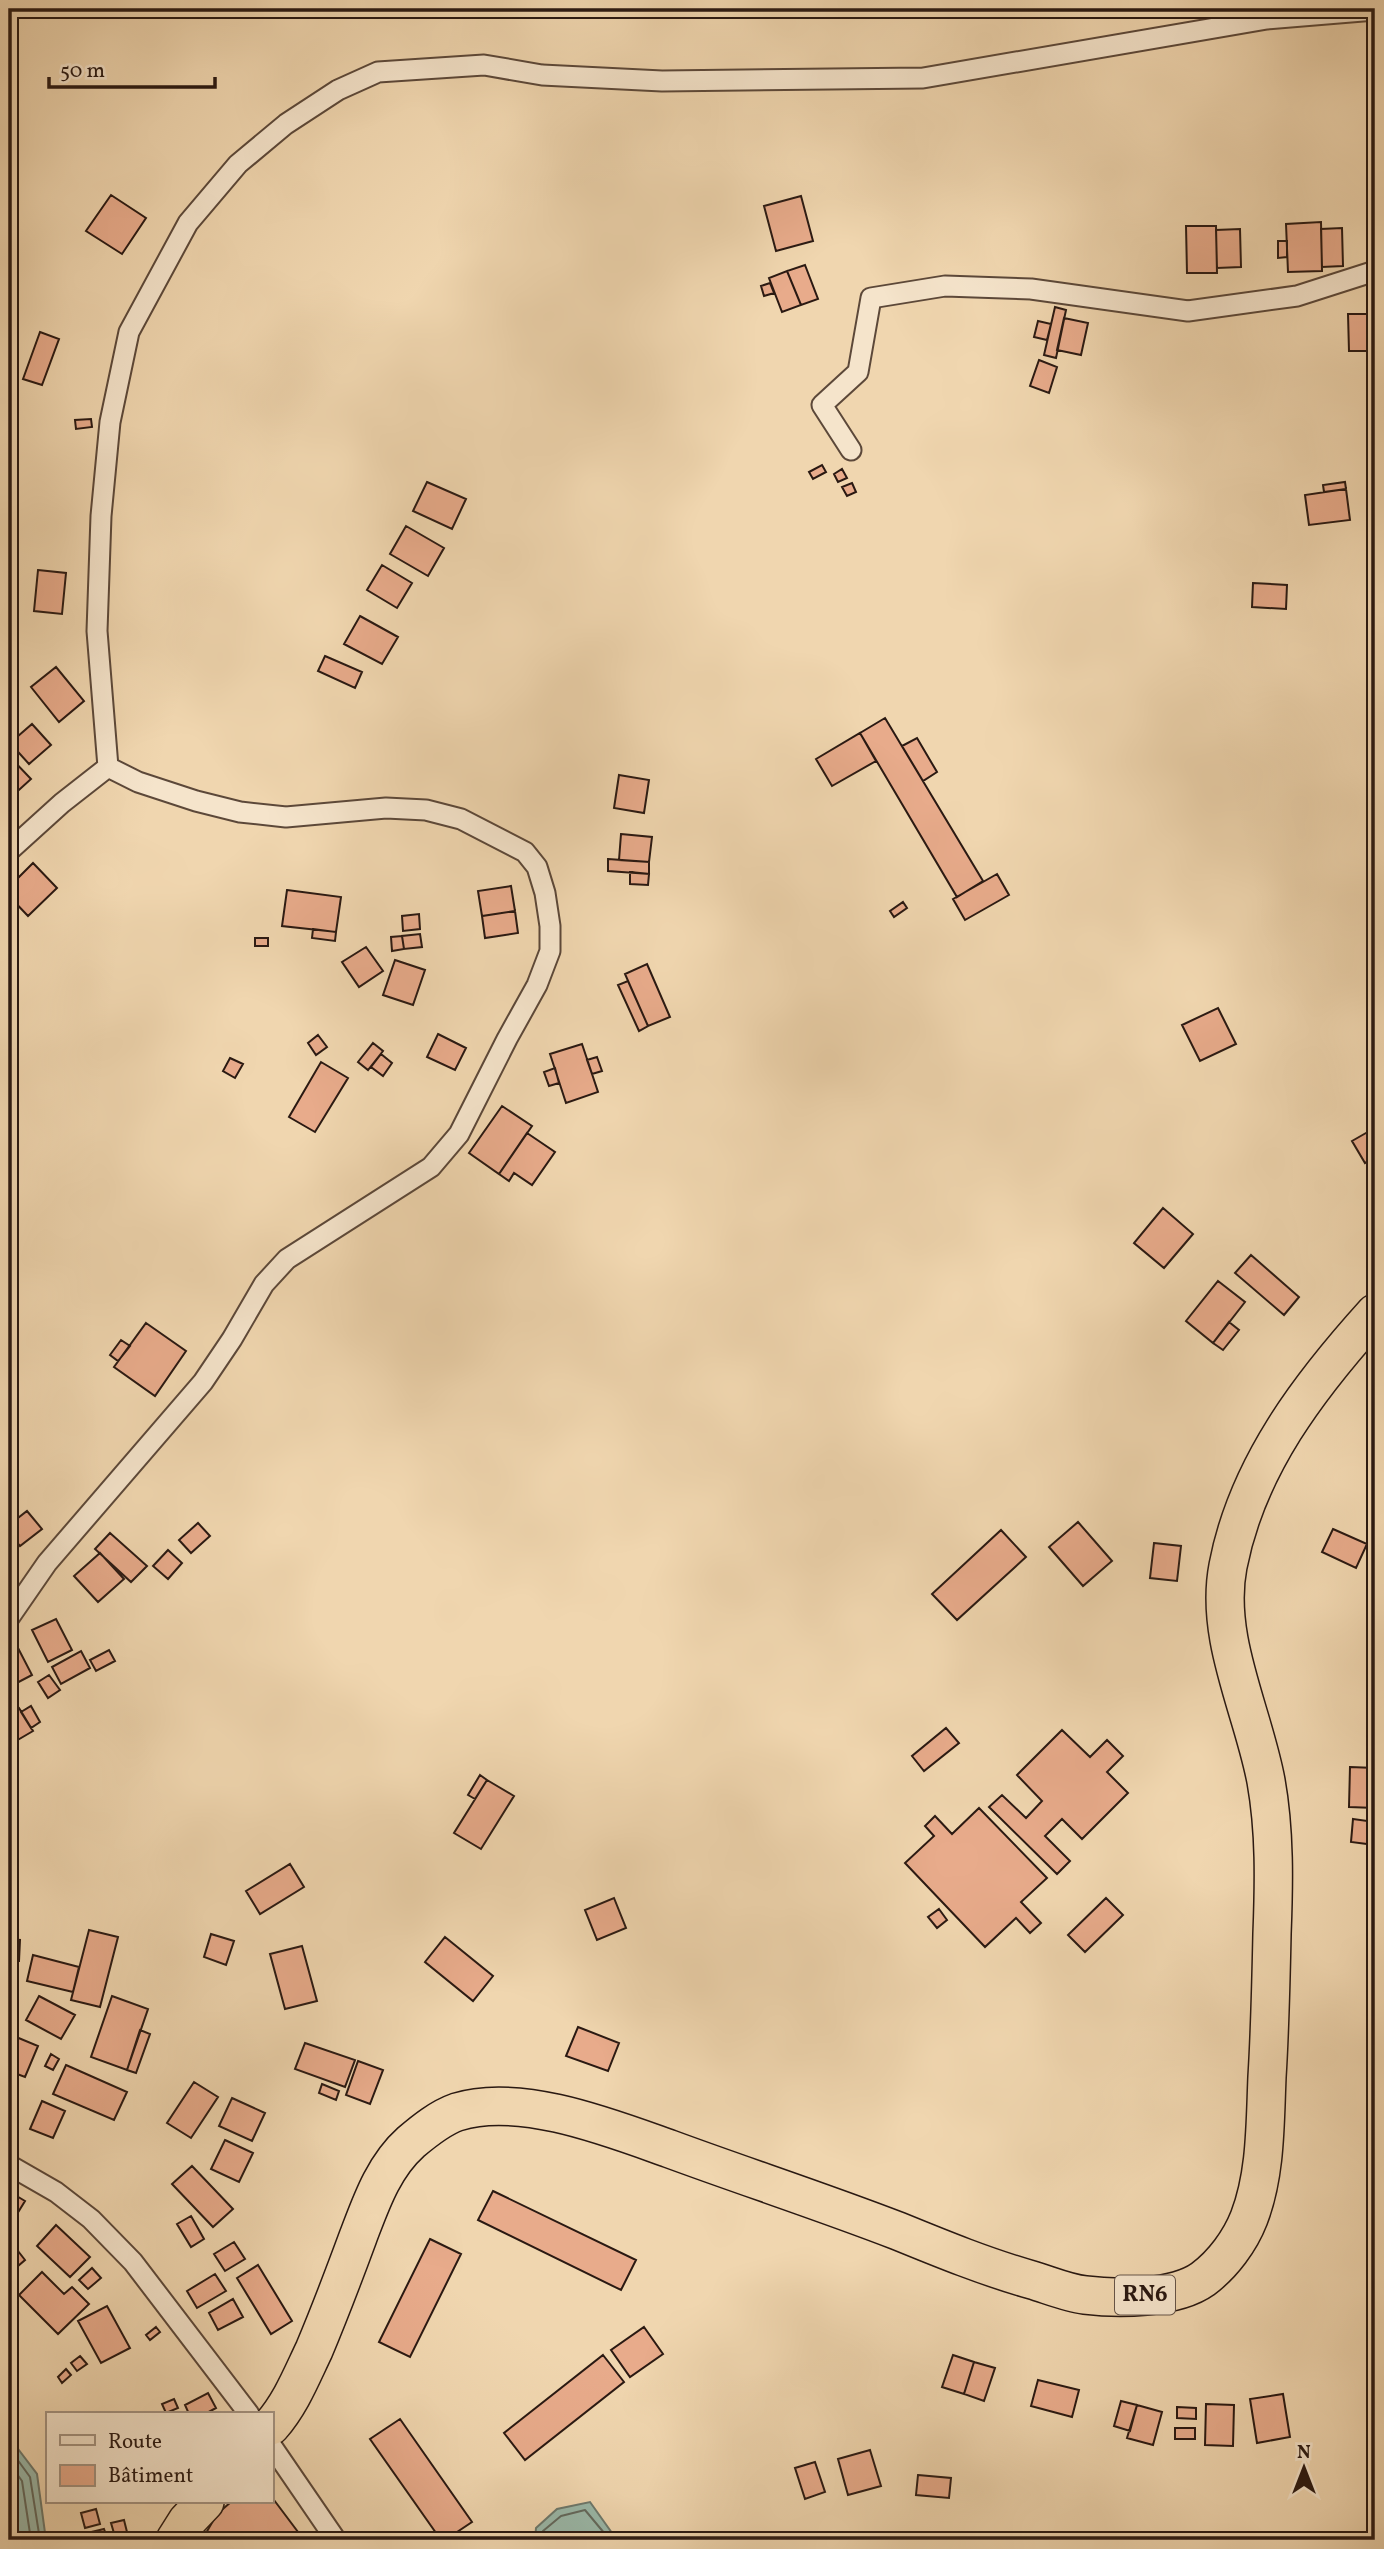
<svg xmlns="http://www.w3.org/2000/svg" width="1384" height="2549" viewBox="0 0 1384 2549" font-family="Vollkorn,serif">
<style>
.water{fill:#9ab9aa;stroke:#6d796d;stroke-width:2}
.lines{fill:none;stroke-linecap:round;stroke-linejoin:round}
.shore{stroke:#62695e;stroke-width:2}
.building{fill:#e8ab8b;stroke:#2a1912;stroke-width:2}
.street-casing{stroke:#5c4839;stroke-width:23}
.highway-casing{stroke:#2a1912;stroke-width:40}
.street{stroke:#f5e4cb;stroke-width:19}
.highway{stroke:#f0d6af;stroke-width:37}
.labels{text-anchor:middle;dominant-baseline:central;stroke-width:5;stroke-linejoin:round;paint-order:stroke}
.shield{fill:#f5e4cb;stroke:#67564a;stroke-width:2}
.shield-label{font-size:23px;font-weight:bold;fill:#2a1912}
</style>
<rect width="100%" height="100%" fill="#f0d6af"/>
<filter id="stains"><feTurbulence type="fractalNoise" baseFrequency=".00286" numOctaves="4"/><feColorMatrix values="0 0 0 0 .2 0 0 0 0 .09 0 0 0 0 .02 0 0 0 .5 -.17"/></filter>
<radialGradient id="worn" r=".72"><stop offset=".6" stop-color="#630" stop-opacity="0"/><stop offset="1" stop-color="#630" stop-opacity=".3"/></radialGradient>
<path class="water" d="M9,2437L37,2474L46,2540H9Z
M590,2502L617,2540H535L536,2528L557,2509Z"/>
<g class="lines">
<path class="shore" d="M9,2448L30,2477L40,2540
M9,2463L22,2481L31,2540
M542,2540L543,2531L561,2516L585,2510L610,2540"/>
</g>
<path class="building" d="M111,195L146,218L122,254L86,231Z
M801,196L813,241L776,251L764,206Z
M1321,222L1322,271L1288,272L1286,224Z
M1186,226H1216L1217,273H1187Z
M1342,228L1343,266L1322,267L1321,229Z
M1240,229L1241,267L1217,268L1216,230Z
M1278,241H1287V257L1278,258Z
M805,265L818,299L801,305L787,271Z
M787,271L801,305L782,312L769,278Z
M770,283L774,293L764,296L761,286Z
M1375,304V356H1374L1373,305Z
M1055,307L1066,310L1056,358L1044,355Z
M1348,314H1373L1374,351H1349Z
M1064,318L1088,323L1081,355L1057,350Z
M1038,321L1051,324L1047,340L1034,337Z
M40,332L59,339L42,385L23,379Z
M1039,360L1057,367L1049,393L1030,386Z
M91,419L92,427L76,429L75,420Z
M822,465L826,472L813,479L809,472Z
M842,469L847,478L838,482L834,474Z
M427,482L466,499L452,529L413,511Z
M1345,482L1346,489L1324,492L1323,485Z
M852,483L856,492L847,496L842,487Z
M1346,489L1350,520L1309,525L1305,495Z
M406,526L444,548L428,576L390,554Z
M382,565L412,583L397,608L367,590Z
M38,570L66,573L62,614L34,611Z
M1253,583L1287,585L1286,609L1252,607Z
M360,616L398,637L382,664L344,644Z
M325,656L362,672L355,688L318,671Z
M56,667L84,701L59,722L31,687Z
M885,718L983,881L957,897L860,733Z
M32,724L51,745L29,764L10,743Z
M860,733L876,761L832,786L816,759Z
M917,738L937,772L923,781L902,746Z
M10,757L31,779L9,799V758Z
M619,775L649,780L644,813L614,808Z
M621,834L652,837L649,862L619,860Z
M608,859L649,862V874L608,871Z
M33,863L57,888L28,916L9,896V887Z
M630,872L649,874L648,885L630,884Z
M997,874L1009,895L965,920L953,899Z
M511,886L515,911L482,916L478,891Z
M287,890L341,897L336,932L282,926Z
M903,902L907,908L894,917L890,911Z
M515,911L518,933L485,938L482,916Z
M419,914L420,929L403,931L402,916Z
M313,929L336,932L335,941L312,938Z
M420,934L422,947L404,949L402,936Z
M402,936L404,949L392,951L391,937Z
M255,938H268V946H255Z
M366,947L383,971L359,987L342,962Z
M395,960L425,970L413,1005L383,995Z
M647,964L670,1017L648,1026L625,974Z
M628,981L648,1026L639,1031L618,985Z
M1218,1008L1236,1044L1200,1061L1182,1025Z
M438,1034L466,1048L455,1070L427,1057Z
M318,1035L327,1047L316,1055L308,1043Z
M373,1043L383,1051L368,1070L358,1062Z
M582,1044L598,1092L566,1103L550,1054Z
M381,1054L392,1063L383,1076L371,1067Z
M597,1057L602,1071L592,1074L587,1060Z
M230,1058L243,1064L235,1078L223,1071Z
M321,1062L348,1078L315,1132L289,1117Z
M555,1068L559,1083L549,1086L544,1072Z
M502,1106L532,1126L499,1174L469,1153Z
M1373,1129L1375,1132V1157L1365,1163L1352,1141Z
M527,1133L555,1152L532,1185L514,1173L509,1181L499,1174Z
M1163,1208L1193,1234L1164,1268L1134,1243Z
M1251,1255L1299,1297L1284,1315L1235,1273Z
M1218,1281L1245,1302L1213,1343L1186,1321Z
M1229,1322L1239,1330L1223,1350L1213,1343Z
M146,1323L186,1351L155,1396L114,1367Z
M121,1340L130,1346L118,1361L110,1355Z
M27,1511L42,1529L20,1546L9,1532V1525Z
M1078,1522L1112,1561L1083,1586L1049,1547Z
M198,1523L210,1536L191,1553L179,1540Z
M1333,1529L1367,1544L1356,1568L1322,1552Z
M1001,1530L1026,1557L957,1620L932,1594Z
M110,1533L147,1566L131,1582L95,1549Z
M1154,1543L1181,1546L1177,1581L1150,1578Z
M168,1550L182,1563L168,1579L153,1566Z
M100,1553L124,1579L98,1602L74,1576Z
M56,1619L72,1650L48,1662L32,1630Z
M18,1648L32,1675L9,1687V1653Z
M109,1650L115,1661L96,1671L90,1660Z
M81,1651L90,1668L61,1684L52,1667Z
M49,1675L60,1690L48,1698L38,1682Z
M31,1706L40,1722L31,1728L21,1712Z
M19,1708L33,1731L9,1745V1714Z
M946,1728L959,1743L924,1771L912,1756Z
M1062,1730L1090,1757L1107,1740L1123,1756L1107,1772L1128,1793L1082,1839L1062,1819L1045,1836L1070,1861L1057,1874L989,1807L1002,1795L1026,1818L1042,1801L1017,1775Z
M1350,1767L1375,1768V1808L1349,1807Z
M480,1775L487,1780L475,1799L468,1795Z
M487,1780L514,1796L481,1849L454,1833Z
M979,1808L1047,1878L1021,1902L1041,1923L1030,1933L1016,1918L985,1947L905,1863L934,1836L925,1826L935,1816L952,1834Z
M1353,1819L1375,1822V1845L1351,1842Z
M290,1864L304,1887L260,1914L246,1891Z
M614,1898L626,1928L597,1940L585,1910Z
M1106,1898L1123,1915L1085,1952L1068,1935Z
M939,1909L947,1920L937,1928L928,1917Z
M89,1930L118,1937L100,2007L71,2000Z
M211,1934L234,1941L226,1965L204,1957Z
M445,1937L493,1976L473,2001L425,1962Z
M9,1939L20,1940L19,1961H9Z
M302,1946L317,2001L285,2009L270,1954Z
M33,1955L79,1967L73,1992L27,1981Z
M39,1996L75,2015L61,2039L26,2020Z
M112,1996L148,2009L127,2070L91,2057Z
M578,2027L619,2043L608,2071L566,2056Z
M140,2030L150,2034L136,2073L127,2070Z
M9,2034L38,2046L25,2077L9,2071Z
M305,2043L355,2060L345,2087L295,2069Z
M51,2054L59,2059L53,2070L45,2066Z
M358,2061L383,2070L370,2104L346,2095Z
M66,2065L127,2092L114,2120L53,2094Z
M194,2082L218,2097L191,2138L167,2123Z
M322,2084L339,2091L336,2100L319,2093Z
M232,2098L265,2113L252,2141L219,2126Z
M42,2101L65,2111L53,2138L30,2129Z
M225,2140L253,2153L239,2182L211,2169Z
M192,2166L233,2209L213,2227L172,2184Z
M493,2191L636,2260L621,2290L478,2220Z
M10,2192L25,2201L14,2219L9,2216Z
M191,2216L204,2239L191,2247L177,2224Z
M56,2225L90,2257L70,2277L37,2246Z
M430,2239L461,2254L410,2357L379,2342Z
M9,2241L18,2251L9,2259Z
M234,2242L245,2259L225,2271L214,2254Z
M18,2251L25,2260L11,2272L9,2269V2259Z
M258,2265L292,2321L271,2334L237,2278Z
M92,2268L101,2278L88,2289L79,2280Z
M42,2272L64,2294L72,2287L89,2304L58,2334L19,2295Z
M215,2274L226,2291L197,2308L187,2291Z
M233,2299L243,2317L218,2330L209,2313Z
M107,2306L130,2348L101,2363L78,2321Z
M156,2327L160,2332L150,2340L146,2335Z
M644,2327L663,2354L630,2377L611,2350Z
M603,2355L624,2382L525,2460L504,2433Z
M953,2355L974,2362L964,2394L942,2387Z
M80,2356L87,2364L77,2371L71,2363Z
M974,2362L995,2368L984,2401L964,2394Z
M66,2369L71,2375L62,2383L58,2377Z
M1038,2380L1079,2390L1072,2417L1031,2406Z
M208,2393L216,2408L205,2414H189L185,2405Z
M1283,2394L1290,2437L1257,2443L1250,2399Z
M174,2399L178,2408L166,2413L162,2404Z
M1121,2401L1137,2405L1130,2431L1114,2426Z
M1206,2404L1234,2405L1233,2446L1205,2445Z
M1137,2405L1162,2412L1153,2445L1127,2438Z
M1177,2407L1196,2408V2419L1177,2418Z
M400,2419L472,2522L445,2540H441L370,2439Z
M1175,2428H1195V2439H1175Z
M870,2450L881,2486L848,2495L838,2459Z
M815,2462L825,2492L805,2499L795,2468Z
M918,2475L951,2478L949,2498L916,2495Z
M271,2496L304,2540H261L255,2532H250L246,2540H202L217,2514L231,2502H271Z
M96,2509L100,2524L85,2528L81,2513Z
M124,2520L129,2540H116L111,2523Z
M104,2529L108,2540H85L83,2534Z"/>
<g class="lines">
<defs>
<path id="street" d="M851,450L822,405L858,372L871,298L945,286L1031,289L1188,311L1297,296L1375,271
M9,851L62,803L108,767L97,631L101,516L110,422L129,332L188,223L238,164L286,124L338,90L378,72L484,65L542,75L662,81L923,78L1267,19L1375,10
M9,1618L47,1563L203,1382L232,1339L264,1284L287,1259L431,1167L459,1134L507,1039L537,985L550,951V926L545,893L537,867L525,852L461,819L426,810L386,808L286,817L240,812L196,801L138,782L108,767
M9,2165L56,2192L91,2219L133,2262L249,2414
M271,2445L336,2540"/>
<path id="highway" d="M271,2426C291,2403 301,2377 314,2350C330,2312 344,2275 358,2237C371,2203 383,2167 411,2142C424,2131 440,2118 457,2112C520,2092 611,2128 670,2149C746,2177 823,2202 898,2231C942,2249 986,2267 1032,2280C1049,2285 1067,2293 1085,2295C1118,2299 1175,2299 1203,2279C1223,2264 1240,2241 1249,2218C1266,2174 1265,2124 1267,2077C1270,2029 1271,1982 1272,1934C1274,1883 1275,1831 1266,1781C1253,1711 1214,1638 1228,1566C1247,1467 1309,1386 1375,1313
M175,2540L187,2521L205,2502"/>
</defs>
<use href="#street" class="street-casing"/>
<use href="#highway" class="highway-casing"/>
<use href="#street" class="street"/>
<use href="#highway" class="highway"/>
</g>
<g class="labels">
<rect class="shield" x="1115" y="2275.5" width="60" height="39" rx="5"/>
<g class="shield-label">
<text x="1145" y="2295">RN6</text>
</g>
</g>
<rect width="1384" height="2549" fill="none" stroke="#f0d6af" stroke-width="35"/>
<rect x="10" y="10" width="1363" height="2528" fill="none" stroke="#2a1912" stroke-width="3.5"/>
<rect x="18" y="18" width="1349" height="2514" fill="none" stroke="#2a1912" stroke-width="2"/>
<rect x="46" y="2412" width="228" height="91" fill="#f5e4cb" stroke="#a49381" stroke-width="2"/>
<rect x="60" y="2435" width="35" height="10" fill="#f5e4cb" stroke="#a49381" stroke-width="2"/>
<text x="108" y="2448" font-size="21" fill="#2a1912">Route</text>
<rect x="60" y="2465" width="35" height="21" fill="#e8ab8b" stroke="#a49381" stroke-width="2"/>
<text x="108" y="2482" font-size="21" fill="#2a1912">Bâtiment</text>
<g transform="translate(1304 2468)" stroke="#f5e4cb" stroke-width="5" paint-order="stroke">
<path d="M0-5L12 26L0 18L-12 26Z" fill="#2a1912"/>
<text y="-10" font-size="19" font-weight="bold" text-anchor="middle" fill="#2a1912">N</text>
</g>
<path d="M49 77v10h166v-10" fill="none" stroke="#2a1912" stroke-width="3.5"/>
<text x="60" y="77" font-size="21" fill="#2a1912" stroke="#f5e4cb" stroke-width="5" paint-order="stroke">50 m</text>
<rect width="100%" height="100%" filter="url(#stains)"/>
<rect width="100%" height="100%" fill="url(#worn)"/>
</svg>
